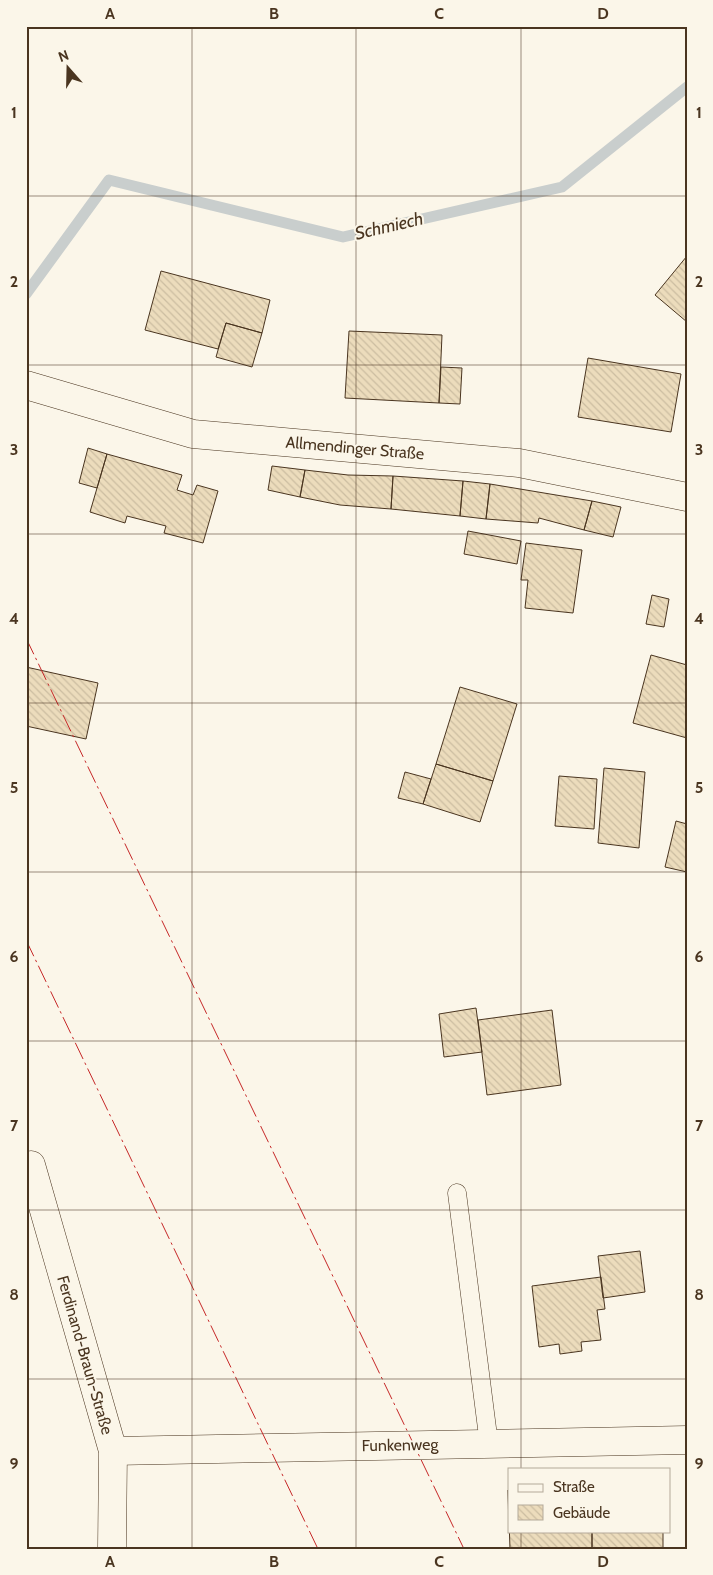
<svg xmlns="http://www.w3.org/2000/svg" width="713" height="1575" viewBox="0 0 713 1575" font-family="Cabin,sans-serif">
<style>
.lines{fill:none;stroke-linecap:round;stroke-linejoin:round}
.stream{stroke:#c9cecd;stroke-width:11}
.building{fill:url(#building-back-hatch);stroke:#4a3520}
.lane-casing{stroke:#4a3520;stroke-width:19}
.street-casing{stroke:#4a3520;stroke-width:29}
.lane{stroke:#fbf6e9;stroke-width:18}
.street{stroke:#fbf6e9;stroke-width:28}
.power{stroke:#c62828;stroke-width:1;stroke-dasharray:18 4 2.5 4;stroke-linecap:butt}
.grid{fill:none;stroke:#4a3520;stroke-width:1;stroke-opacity:0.55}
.labels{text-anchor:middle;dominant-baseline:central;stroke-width:4;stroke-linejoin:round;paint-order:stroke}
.street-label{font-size:16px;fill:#4a3520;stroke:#fbf6e9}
.water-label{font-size:18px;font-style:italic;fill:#4a3520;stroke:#fbf6e9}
.neatline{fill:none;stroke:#4a3520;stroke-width:2}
.grid-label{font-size:16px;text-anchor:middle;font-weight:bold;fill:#4a3520}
</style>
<defs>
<pattern id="building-back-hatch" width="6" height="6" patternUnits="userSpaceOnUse" patternTransform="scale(1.25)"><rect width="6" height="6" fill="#ecdcbc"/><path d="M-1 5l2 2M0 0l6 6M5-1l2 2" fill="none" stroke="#ccbda1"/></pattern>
</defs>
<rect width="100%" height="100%" fill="#fbf6e9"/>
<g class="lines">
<path class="stream" d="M26,294L109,180L343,237L562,187L687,87"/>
</g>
<path class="building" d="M687,256V322L655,295Z
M161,271L270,300L262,333L226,323L218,349L145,330Z
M226,323L262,333L252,367L216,357Z
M349,331L442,335L439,403L345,398Z
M588,358L681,374L671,432L578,417Z
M441,367L462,368L460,404L439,403Z
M88,448L107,454L97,488L79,483Z
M107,454L182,475L177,490L193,495L197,485L218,491L203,543L164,533L166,526L127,516L125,523L90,512Z
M272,466L305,470L300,497L268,490Z
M305,470L348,475L393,476L391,509L340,505L300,497Z
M393,476L463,481L460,516L391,509Z
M463,481L490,484L486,519L460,516Z
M490,484L592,501L584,530L539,518L538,523L486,519Z
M592,501L621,507L613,537L584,530Z
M468,531L521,541L517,564L464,554Z
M526,543L582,550L573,613L525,608L528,580H521Z
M652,595L669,599L664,627L646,624Z
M651,655L687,665V738L633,723Z
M26,667L98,683L86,739L26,726Z
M460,687L517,704L493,781L436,764Z
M436,764L493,781L480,822L423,804Z
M604,768L645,772L639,848L598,843Z
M405,772L431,779L423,804L398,798Z
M559,776L597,779L594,829L555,826Z
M676,821L687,824V872L665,867Z
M476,1008L482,1052L444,1057L439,1014Z
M552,1010L561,1085L487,1095L478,1020Z
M640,1251L645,1292L603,1298L598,1256Z
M601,1277L605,1309L597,1310L601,1340L581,1342L582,1351L560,1354L559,1344L539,1347L532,1286Z
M508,1490L509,1531H592V1549H510Z
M592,1531H663V1549H592Z"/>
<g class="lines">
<defs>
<path id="lane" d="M457,1193L489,1444"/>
<path id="street" d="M26,385L193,434L519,463L687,497
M31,1165L113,1451L112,1549
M113,1451L687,1440"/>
</defs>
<use href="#lane" class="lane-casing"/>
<use href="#street" class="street-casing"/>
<use href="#lane" class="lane"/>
<use href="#street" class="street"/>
<path class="power" d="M26,638L464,1549
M26,940L318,1549"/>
</g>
<path class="grid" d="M192,26V1549M356,26V1549M521,26V1469M26,196H687M26,365H687M26,534H687M26,703H687M26,872H687M26,1041H687M26,1210H687M26,1379H687M521,1531V1549"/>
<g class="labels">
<g class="street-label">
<text transform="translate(355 448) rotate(5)">Allmendinger Straße</text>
<text transform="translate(85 1355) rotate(74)">Ferdinand-Braun-Straße</text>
<text transform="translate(400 1445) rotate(-1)">Funkenweg</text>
</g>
<g class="water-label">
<text transform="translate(389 226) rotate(-13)">Schmiech</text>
</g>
</g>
<rect width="713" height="1575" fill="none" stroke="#fbf6e9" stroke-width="55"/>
<rect x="508" y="1468" width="162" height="65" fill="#fbf6e9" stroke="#b4a999"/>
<rect x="518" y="1484" width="25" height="8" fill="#fbf6e9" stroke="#b4a999"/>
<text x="553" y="1492" font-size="15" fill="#4a3520">Straße</text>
<rect x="518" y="1505" width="25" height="15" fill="url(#building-back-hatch)" stroke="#b4a999"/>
<text x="553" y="1518" font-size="15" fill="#4a3520">Gebäude</text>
<g transform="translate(68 68) rotate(340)" stroke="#fbf6e9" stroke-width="4" paint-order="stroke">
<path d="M0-4L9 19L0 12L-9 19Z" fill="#4a3520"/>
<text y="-8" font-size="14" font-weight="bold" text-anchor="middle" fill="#4a3520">N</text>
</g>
<rect x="28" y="28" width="658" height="1520" class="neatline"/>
<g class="grid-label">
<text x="110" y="19">A</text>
<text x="274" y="19">B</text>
<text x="439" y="19">C</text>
<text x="603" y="19">D</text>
<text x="14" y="118">1</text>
<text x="699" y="118">1</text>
<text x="14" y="287">2</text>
<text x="699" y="287">2</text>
<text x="14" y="455">3</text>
<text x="699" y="455">3</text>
<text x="14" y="624">4</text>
<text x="699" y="624">4</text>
<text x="14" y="793">5</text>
<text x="699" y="793">5</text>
<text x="14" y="962">6</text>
<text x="699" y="962">6</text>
<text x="14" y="1131">7</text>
<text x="699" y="1131">7</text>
<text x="14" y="1300">8</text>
<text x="699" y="1300">8</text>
<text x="14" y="1469">9</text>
<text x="699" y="1469">9</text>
<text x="110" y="1567">A</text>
<text x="274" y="1567">B</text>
<text x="439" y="1567">C</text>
<text x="603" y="1567">D</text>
</g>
</svg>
